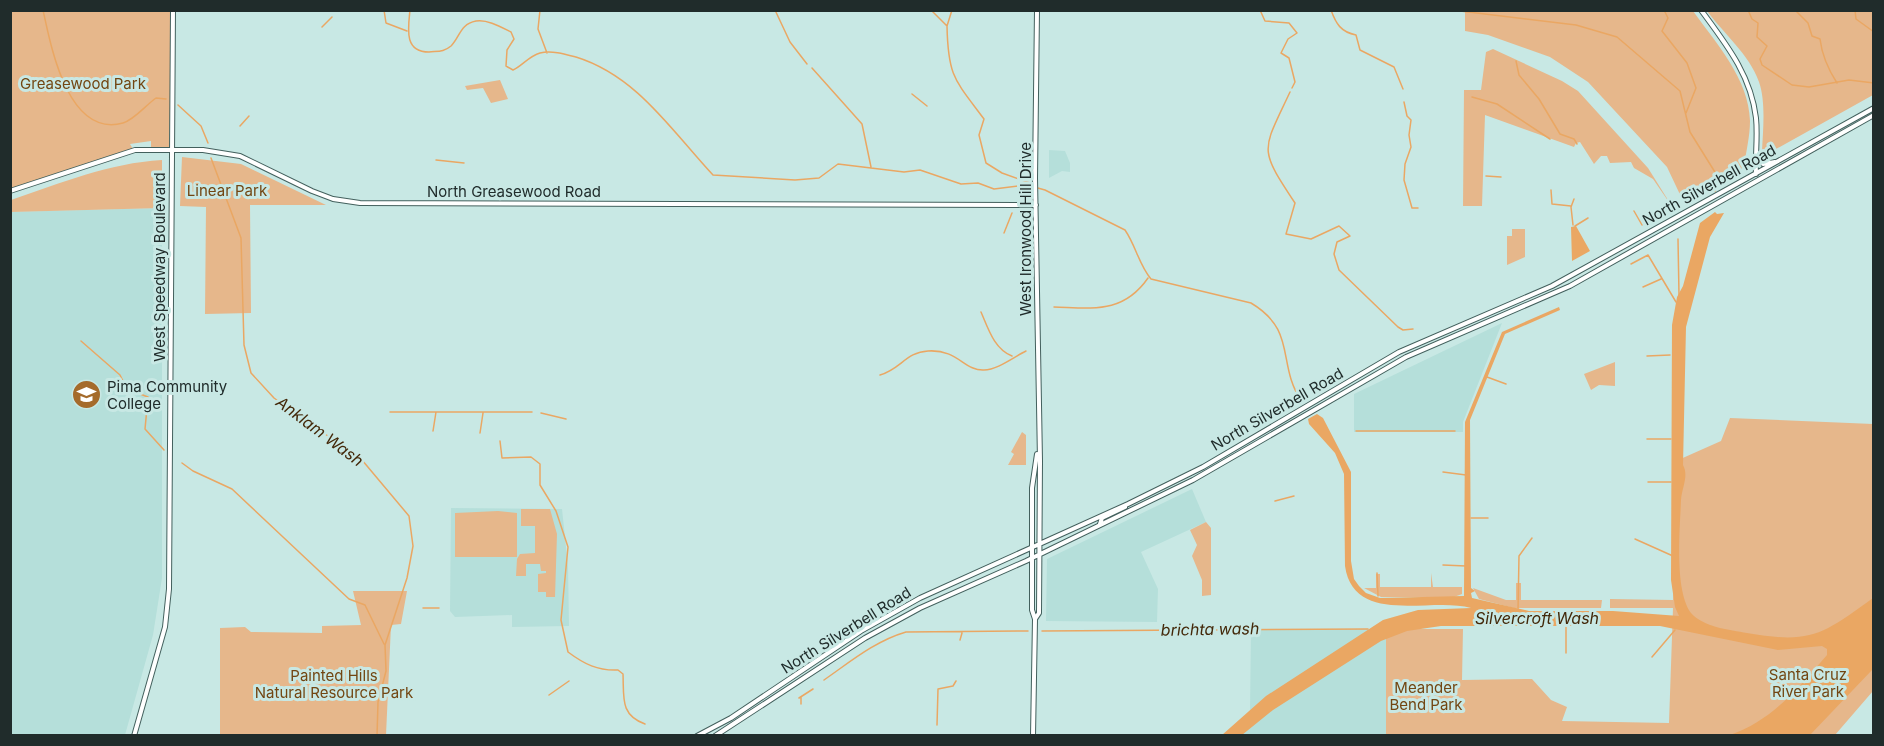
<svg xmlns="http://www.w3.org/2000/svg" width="1884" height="746" viewBox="0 0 1884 746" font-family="Inter,sans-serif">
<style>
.built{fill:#b5dfda}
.green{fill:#e6b78b}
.water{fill:#eaa763}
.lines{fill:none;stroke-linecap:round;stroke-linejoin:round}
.stream{stroke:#eaa763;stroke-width:1.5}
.secondary-casing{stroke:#43605d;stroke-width:6}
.secondary{stroke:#fff;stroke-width:4}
.labels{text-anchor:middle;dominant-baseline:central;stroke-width:6;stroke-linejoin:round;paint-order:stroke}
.park-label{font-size:15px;fill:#724612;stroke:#c8e8e4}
.street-label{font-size:15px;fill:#202c2b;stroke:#c8e8e4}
.poi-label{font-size:15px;fill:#202c2b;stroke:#c8e8e4;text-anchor:start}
.water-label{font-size:16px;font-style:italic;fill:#432809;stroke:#c8e8e4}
</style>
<rect width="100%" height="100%" fill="#c8e8e4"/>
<path class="built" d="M1049,150L1065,151L1070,163V172L1062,171L1049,178Z
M162,208V578L153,635L125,735H11L10,212Z
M1502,323L1463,422V432H1354V394Z
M1192,489L1206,522L1141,552L1158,589L1157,622L1046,621L1047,559Z
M451,508L562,509L568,566L569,626L512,627V615L455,617L450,611Z
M1251,629H1386V735L1228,736L1250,712Z"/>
<path class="green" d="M11,11H173L169,149H151V141L130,144L134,151L11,190Z
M1465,11H1693C1716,43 1749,79 1750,121C1750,136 1746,152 1744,167L1684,203L1667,167L1588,82L1550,57L1488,35L1465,31Z
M1707,11H1873V95L1767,154L1762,151C1763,130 1766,102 1759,82C1749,54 1724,34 1707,11Z
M1493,49L1562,81L1578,91L1648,168L1673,208L1653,179L1634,168L1631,162L1610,163L1607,156H1601L1594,164L1580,142L1576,143L1574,147L1485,115L1482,206H1463L1464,90H1481L1486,52Z
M500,80L508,99L491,103L483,88L467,90L465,86Z
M182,157L241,164L326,205H250L251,313L205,314L206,207L180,206Z
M162,160V208L11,212V200C61,183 109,163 162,160Z
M1512,229H1525V257L1507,265V236H1512Z
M1615,362V386L1599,385L1591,390L1584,374Z
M1730,418L1873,424V691L1835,735L1386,736V629H1463L1462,680L1532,679L1551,700L1567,707L1562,721L1669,723L1673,608H1610V599L1673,600L1676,461L1721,441Z
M1022,432L1026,435V465H1008L1014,454L1011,452Z
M521,509H550L557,534L555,597H546V592H538V574L546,573V571H541L540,564H526V576H516L517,559L520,554L535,553V526H521Z
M498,511L517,513V557H455V513Z
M1206,522L1211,528V595L1202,596V580L1192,556L1197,545L1190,530Z
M1431,573L1433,587H1462V594L1454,597H1381L1364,588H1376V574H1380V587H1431Z
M1516,583H1521V600H1602L1601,608H1514L1479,599L1473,588L1506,600H1516Z
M353,591H407L401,624L391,625L386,735H220V628L245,627L251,632L322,633V626L361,625Z"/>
<path class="water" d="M1715,212L1717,214L1724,213L1710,237L1686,327L1683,465C1689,476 1682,487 1681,500C1680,529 1674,590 1691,613C1703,627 1730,630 1747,633C1811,644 1822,635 1873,598V669L1810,735H1730C1772,721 1799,687 1827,655V649L1822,646L1778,650L1660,626H1441L1407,631L1381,641L1273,710L1242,735H1222L1266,696L1383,620L1418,610L1471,608C1432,596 1354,627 1345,566L1344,474L1335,453L1309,424L1308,419L1317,414L1323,418L1351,472V561L1354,579L1359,586L1366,593L1380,598L1464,596L1465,422L1502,332L1559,307L1560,310L1505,334L1470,420L1471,588L1475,591L1471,593L1472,598L1529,611H1613L1679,616L1675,607L1671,580L1672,325L1677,297L1683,286L1700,223Z
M1576,226L1590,251L1572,261L1571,227Z"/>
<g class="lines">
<path class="stream" d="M43,10C51,47 68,138 123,123C134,120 146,105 156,98L166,99
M384,10L386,23L407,31
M410,10C408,29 404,52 429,52C438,51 444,52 451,46C460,37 460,24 476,21C487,19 501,27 511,32L514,39L507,50L506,66L513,70C522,66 529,56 540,53C551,50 565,54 576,57C637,76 671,130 713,175L795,180L819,178L838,164L904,172L920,170L961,184L978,183L994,189L1027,185L1045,190L1125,230C1136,246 1139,265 1151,279L1251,303C1298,331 1276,364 1302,402
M540,10L538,29L547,53
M775,10L790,42L807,64
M931,10L947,26C948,77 955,80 984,119L979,135L986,163L1002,173L1033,184
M1260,10L1265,21L1289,23L1297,33L1288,39L1281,53L1289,58L1295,82L1292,88
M1331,10C1336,24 1341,32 1356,35L1360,50L1394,67L1403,89
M1452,10L1576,25L1617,37L1680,91L1690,132L1718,177L1715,191
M1664,10L1668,18L1662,31L1687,63L1696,88L1686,113
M1748,10L1752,19L1758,23L1757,37L1767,46L1760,59L1762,65L1792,85L1809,87L1849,80L1874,83
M1795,10L1808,23L1812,36L1820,39C1822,56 1828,69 1837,83
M1855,10L1856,19L1874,32
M947,26L952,10
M322,27L332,17
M1516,61L1519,75L1539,99L1560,134L1574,139L1577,144
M812,68L862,124L871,167
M1290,92C1262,152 1258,147 1295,203L1286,234L1311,239L1339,226L1350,236L1337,242L1334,254L1339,270L1398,327L1403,330L1413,329
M912,94L927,106
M1472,97L1497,104L1550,139
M1404,102L1407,116L1411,120L1409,135L1411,147L1405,164L1404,180L1412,208H1418
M178,105L201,126L208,143
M240,126L249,116
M211,158L241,238L244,345L251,373L274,398L362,460L409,516L413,546L407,578L385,645L386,671L378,702L377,736
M436,160L464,163
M1486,176L1501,177
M1551,190L1552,204L1571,206
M1634,211L1642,225
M1573,225L1571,207L1574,199
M1575,226L1588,218
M1004,233L1012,213
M1678,239L1679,295
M1631,264L1648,255L1676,302
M1643,287L1661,279
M1054,307C1093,308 1123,314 1148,278
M981,312C988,328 994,349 1012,356
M81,341L120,375L127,389L148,397L145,429L164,450
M1647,356L1670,355
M880,375C901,369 906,352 928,351C958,349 964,371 984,370C997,370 1014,357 1026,351
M1487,377L1506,384
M390,412H532
M541,413L566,419
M433,431L436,412
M1356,431H1455
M480,433L483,413
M1647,439H1671
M500,441L502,458L531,457L540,464V485L556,511L568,547L561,620L568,652C584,664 598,671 618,670L623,674C624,698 620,715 645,724
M182,463L193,471L232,489L349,599L365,605L384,644
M1443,472L1466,475
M1648,482H1671
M1275,501L1294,496
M1471,518H1488
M1635,539L1673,556
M1443,565L1466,566
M1377,573L1378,596
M423,608H439
M1518,611L1519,556L1532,538
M1042,631L1368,629
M960,640L962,633
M1566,653V624
M1652,657L1675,630
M824,680C850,662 875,641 906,632L1028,631
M549,695L569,681
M799,698L813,689
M801,704V697
M937,725L938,689L953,686L956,681"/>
<defs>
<path id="secondary" d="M1701,10C1726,44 1751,75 1756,118C1758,137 1755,156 1756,174
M1757,157L1763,164L1775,162
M10,191L135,150H203L240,156L312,191L333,199L360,203L1036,205
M1100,524L1102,518L1125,507
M1035,619L1039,613L1040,461L1035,178L1037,10
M134,736L165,627L169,589L173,10
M697,736L731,718L861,631L920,598L1128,504L1203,467L1399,352L1552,286L1874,108
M715,736L865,638L920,608L1026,561L1193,480L1406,357L1570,286L1874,115
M1033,736L1035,619L1032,610V488L1037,454"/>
</defs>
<use href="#secondary" class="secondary-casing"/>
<use href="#secondary" class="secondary"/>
</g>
<defs>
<symbol id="university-disc" viewBox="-11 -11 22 22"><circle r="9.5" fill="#a56b2b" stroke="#c8e8e4"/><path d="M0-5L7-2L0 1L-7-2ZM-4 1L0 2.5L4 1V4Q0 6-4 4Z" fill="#fff"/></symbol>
</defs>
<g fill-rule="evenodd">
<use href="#university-disc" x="70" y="378" width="33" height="33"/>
</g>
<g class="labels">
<g class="park-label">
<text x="83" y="83">Greasewood Park</text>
<text x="227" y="190">Linear Park</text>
<text x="1808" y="674">Santa Cruz<tspan x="1808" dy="17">River Park</tspan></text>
<text x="334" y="675">Painted Hills<tspan x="334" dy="17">Natural Resource Park</tspan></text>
<text x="1426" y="687">Meander<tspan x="1426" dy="17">Bend Park</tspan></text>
</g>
<g class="street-label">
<text transform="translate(1709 185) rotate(-29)">North Silverbell Road</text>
<text x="514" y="191">North Greasewood Road</text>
<text transform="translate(1025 229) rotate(-90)">West Ironwood Hill Drive</text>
<text transform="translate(159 267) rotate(-90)">West Speedway Boulevard</text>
<text transform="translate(1277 409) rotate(-30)">North Silverbell Road</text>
<text transform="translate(846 630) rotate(-32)">North Silverbell Road</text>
</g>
<g class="poi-label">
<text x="107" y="386">Pima Community<tspan x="107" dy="17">College</tspan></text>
</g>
<g class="water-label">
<text transform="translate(320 431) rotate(37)">Anklam Wash</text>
<text x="1537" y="618">Silvercroft Wash</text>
<text transform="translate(1210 629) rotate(-1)">brichta wash</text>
</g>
</g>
<rect width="1884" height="746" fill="none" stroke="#202c2b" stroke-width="24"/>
</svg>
